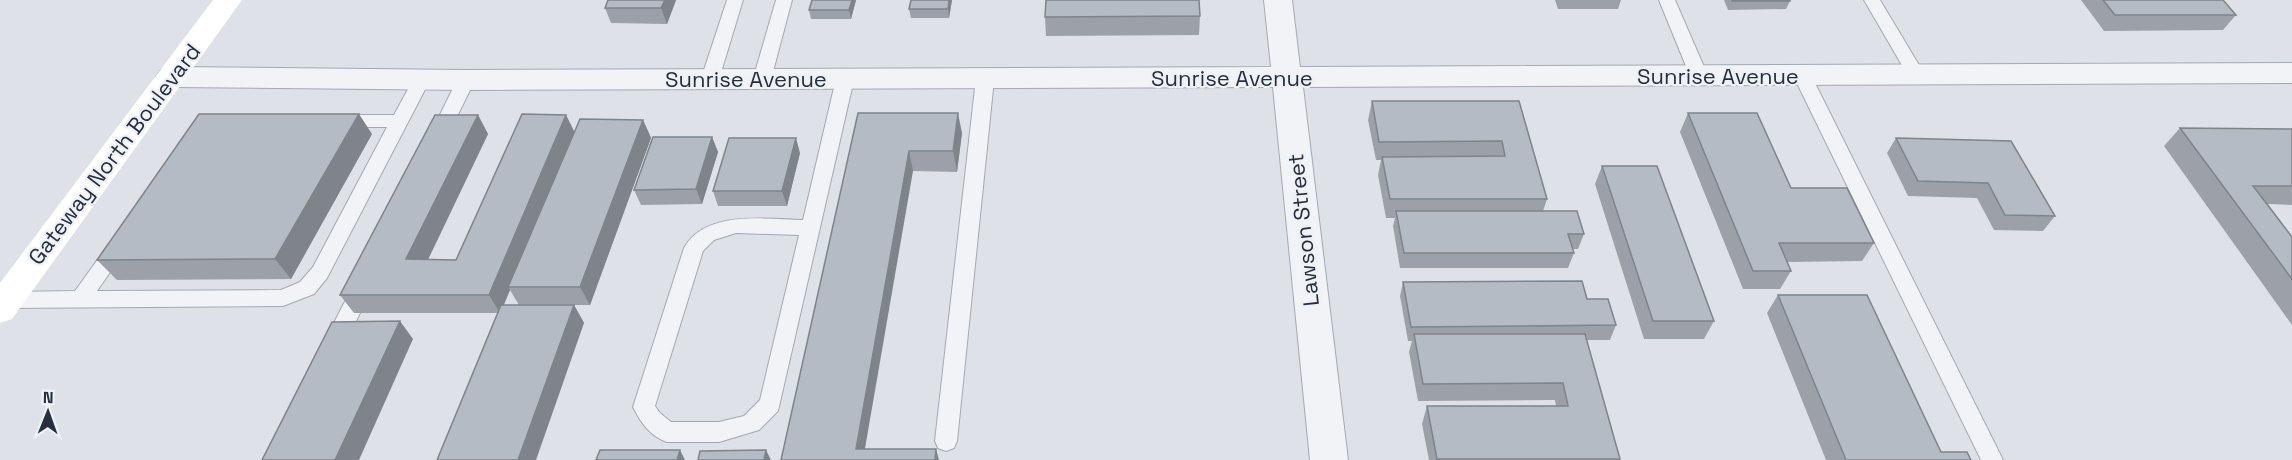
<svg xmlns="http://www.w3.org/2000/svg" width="2292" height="460" viewBox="0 0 2292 460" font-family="'Space Grotesk',sans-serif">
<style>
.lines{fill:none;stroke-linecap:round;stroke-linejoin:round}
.service-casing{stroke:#a3a9b2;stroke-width:2}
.minor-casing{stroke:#a3a9b2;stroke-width:2}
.service{fill:#f1f3f6;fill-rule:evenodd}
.minor{fill:#f1f3f6;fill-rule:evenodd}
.secondary{fill:#fff;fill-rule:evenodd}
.wall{fill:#9ca1a9;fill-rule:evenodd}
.shaded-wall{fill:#7f838a}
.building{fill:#b5bbc5;stroke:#7f838a;stroke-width:1.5}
.labels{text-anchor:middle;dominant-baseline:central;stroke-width:4.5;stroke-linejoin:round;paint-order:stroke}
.street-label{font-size:22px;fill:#272f3f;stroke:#eef1f6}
</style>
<rect width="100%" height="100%" fill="#dee2e8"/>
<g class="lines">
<defs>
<path id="service" d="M727,0H743L719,79L716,83H704L701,79Z
M776,0H792L771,79L768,83H756L753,79Z
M1659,0H1675L1708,76L1705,80H1693L1690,76Z
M1864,0H1880L1925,75L1922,79H1910Z
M1802,69L1808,71L1811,75L2003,460H1981L1793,75L1796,71Z
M845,73L851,75L854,79L778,411L759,430L719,442H667C650,436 641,423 633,407L684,248C705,210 766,219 803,220L836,79L839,75ZM736,233L799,235L760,400L744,416L719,422H671L660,413L655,406L703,251L714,240Z
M985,73L991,75L994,79L957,441L954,448L946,451L938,448L935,441L976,79L979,75Z
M421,74L427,76L430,80L327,278L314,294L283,306L6,308L0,306V294L6,292L75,291L111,241L118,238L125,241L128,246L97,291L281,290L300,282L313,267L387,127H337L331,125L328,121L331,117L337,115H394L415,76Z
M466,74L472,76L475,80L446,139L443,144L437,145L431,144L428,139L457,80L460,76Z
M363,278L370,280L373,286L344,346L340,352L333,355L326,352L322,346L356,280Z"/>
<path id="minor" d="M1264,0H1292L1300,67L2292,63V83L1303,87L1348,460H1310L1273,87L466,90L171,87L161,84L156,77L161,70L171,67L466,70L1271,67Z"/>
</defs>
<use href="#service" class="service-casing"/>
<use href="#minor" class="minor-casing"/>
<use href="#service" class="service"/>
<use href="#minor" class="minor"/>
<path class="secondary" d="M213,0H242L12,319L0,323V283Z"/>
</g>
<path class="wall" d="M608,0H676L667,24L611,23L605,8Z
M856,0L851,19H811L809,10Z
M911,0H952L949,18H911L909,9Z
M1555,0H1621L1618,9H1558Z
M1724,0H1790V1L1786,9L1728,10Z
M2081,0H2223L2236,15L2223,30L2104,31Z
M1200,16L1199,35L1046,36L1045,17Z
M1372,101H1519L1547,199L1543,211L1584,234L1578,249H1573L1574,253L1568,268H1400L1393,226L1395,218H1386L1378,175L1381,160H1376L1368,120Z
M858,113L962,133L957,172L913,171L781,460Z
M1688,113L1791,188L1874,243L1862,261L1787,262L1791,271L1780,289H1743L1680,132Z
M478,115L488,134L428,260H456L566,115L574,132L643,120L651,138L590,305H574L584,323L498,313H354L340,295ZM510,290L519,305H504Z
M2180,128L2292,129V205L2268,204L2292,237V325L2164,146Z
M372,134L291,279L117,280L97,260Z
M712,137L718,152L702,204L641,205L634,190Z
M1896,138L2055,216L2043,231L1994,230L1977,198L1908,196L1887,153Z
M800,153L787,206H718L713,191Z
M1602,166L1714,321L1704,339H1644L1595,184Z
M1403,282L1587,299L1616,325L1610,340H1586L1620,459V460H1429L1422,424L1427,406H1556L1555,400L1418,401L1409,352L1412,341H1408L1400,296Z
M1778,295L1941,452L1971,460H1826L1767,313Z"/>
<path class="shaded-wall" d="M665,0H676L667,24L661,8Z
M852,0H856L851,19L849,10Z
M949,0H952L949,18L948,9Z
M958,113L962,133L957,172L953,151Z
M359,114L372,134L291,279L275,259Z
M478,115L488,134L419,278L406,259Z
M566,115L575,133L508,287L510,290L500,313L489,295Z
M643,120L651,138L590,305L580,287Z
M712,137L718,152L702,204L696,189Z
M796,138L800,153L787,206L782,191Z
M909,151L913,171L863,460L856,449Z
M574,305L584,323L536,460H518Z
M400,321L413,339L359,460H335Z
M936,449L939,460H935Z
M680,450L685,460H677Z
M766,450L771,460H764Z"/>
<path class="building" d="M608,0H665L661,8H605Z
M812,0H852L849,10H809Z
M911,0H949L948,9H909Z
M1046,0H1199L1200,16L1045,17Z
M1732,0H1790V1H1732Z
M2103,0H2223L2236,15H2115Z
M1372,101H1519L1547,199H1390L1382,157L1505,156L1502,141L1379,142Z
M858,113H958L953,151H909L856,449H936L935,460H781Z
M1688,113H1757L1791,188H1847L1874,243H1779L1791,271H1753Z
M199,114H359L275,259L97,260Z
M522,114L566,115L489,295H340L435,115H478L406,259L456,260Z
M580,119L643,120L580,287H508Z
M2180,128L2292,129V186H2253L2292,237V279Z
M653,137H712L696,189L634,190Z
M729,138H796L782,191H713Z
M1896,138L2011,141L2055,216L2005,215L1988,183L1918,181Z
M1602,166H1657L1714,321H1653Z
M1396,211H1577L1584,234H1568L1574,253H1404Z
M1582,281L1587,299H1608L1616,325L1411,327L1403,282Z
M1778,295H1867L1941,452H1967L1971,460H1846Z
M501,305H574L518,460H437Z
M400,321L335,460H262L332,322Z
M1414,334H1585L1620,459H1437L1427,406H1568L1563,383L1423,384Z
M600,450H680L677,460H596Z
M766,450L764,460H698L700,451Z"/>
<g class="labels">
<g class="street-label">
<text x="1718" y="76">Sunrise Avenue</text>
<text x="1232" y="78">Sunrise Avenue</text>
<text x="746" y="79">Sunrise Avenue</text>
<text transform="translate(114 154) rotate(-53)">Gateway North Boulevard</text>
<text transform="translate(1303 230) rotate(-96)">Lawson Street</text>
</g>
</g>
<g transform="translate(48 412) rotate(1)" stroke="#eef1f6" stroke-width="4.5" paint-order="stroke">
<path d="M0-4.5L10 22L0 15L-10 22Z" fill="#272f3f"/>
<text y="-9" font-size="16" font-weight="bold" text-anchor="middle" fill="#272f3f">N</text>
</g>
</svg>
